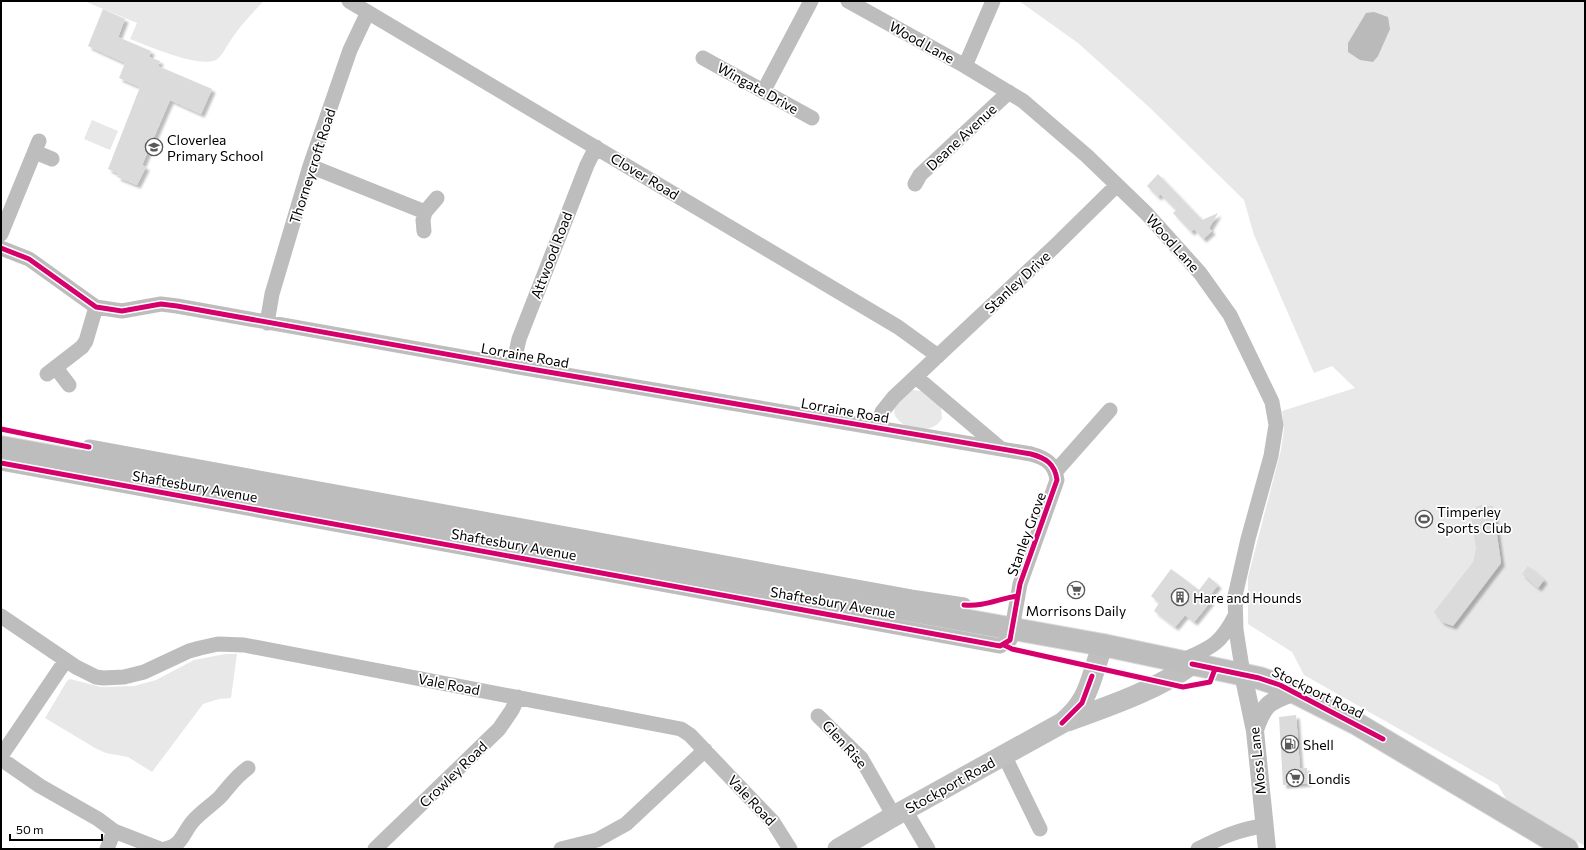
<svg xmlns="http://www.w3.org/2000/svg" width="1586" height="850" viewBox="0 0 1586 850" font-family="Commissioner,sans-serif">
<style>
.green{fill:#e8e8e8}
.water{fill:#bababa}
.building{fill:#dbdbdb;filter:url(#shadow)}
.lines{fill:none;stroke-linecap:round;stroke-linejoin:round}
.trunk-casing{stroke:#dbdbdb;stroke-width:24}
.minor{stroke:#bdbdbd;stroke-width:15}
.tertiary{stroke:#bdbdbd;stroke-width:18}
.secondary{stroke:#bfbfbf;stroke-width:21}
.trunk{stroke:#bdbdbd;stroke-width:22}
.cycleway-casing{stroke:#fff;stroke-width:8}
.cycleway{stroke:#d6006c;stroke-width:5}
.labels{text-anchor:middle;dominant-baseline:central;stroke-width:3.5;stroke-linejoin:round;paint-order:stroke}
.street-label{font-size:14px;fill:#000;stroke:#fff}
.poi-label{font-size:14px;fill:#000;stroke:#fff;text-anchor:start}
</style>
<defs>
<filter id="shadow"><feDropShadow dx="3.5" dy="3.5" stdDeviation="1" flood-color="#0004"/></filter>
</defs>
<rect width="100%" height="100%" fill="#fff"/>
<path class="green" d="M84,1H264C250,15 237,29 227,46C224,51 221,57 216,60C198,68 148,46 130,39L137,23Z
M1019,1H1585V846L1509,804L1498,785L1304,675L1292,652L1248,624V577L1281,450L1284,429L1282,411L1355,388L1332,366L1314,373L1254,235L1244,200L1148,106L1078,43Z
M92,120L118,131L110,150L84,139Z
M912,390L921,391L941,407L942,418C931,442 880,423 898,402C902,397 908,394 912,390Z
M225,654H237L231,698L219,699L203,704L152,772L128,757L106,753L95,748L45,718L67,681L70,679L101,687L134,686L156,680L194,660Z"/>
<path class="water" d="M1374,12L1388,17L1390,29L1378,56L1373,62L1360,60L1348,52V43L1366,13Z"/>
<path class="building" d="M103,9L125,19L118,37L151,51L149,57L160,61L158,66L212,89L201,114L170,100L142,165L146,167L137,185L117,177L119,174L108,169L140,87L119,78L125,63L88,46Z
M1158,174L1202,220L1218,213L1209,228L1212,231L1203,239L1194,229L1191,232L1173,213L1176,210L1160,194L1158,197L1147,186Z
M1481,505L1493,506L1501,563L1453,626L1442,622L1434,612L1473,562L1476,549L1470,510Z
M1528,566L1544,580L1538,588L1522,574Z
M1171,569L1199,590L1209,577L1218,585L1207,599L1211,601L1194,622L1185,615L1175,627L1154,611L1159,603L1151,596Z
M1296,715L1300,768H1307L1308,783L1283,785L1279,717Z"/>
<g class="lines">
<defs>
<path id="trunk" d="M1,447L1103,645L1259,678L1280,685L1357,724L1567,849"/>
</defs>
<use href="#trunk" class="trunk-casing"/>
<path class="minor" d="M349,1L898,327L938,356
M848,1L965,66L1023,101L1087,156L1147,214L1200,273L1230,315L1272,402L1276,425L1271,456L1248,539L1235,596L1236,630L1243,674
M703,58L812,118
M965,66L993,1
M764,90L811,1
M35,152L52,159
M310,166L425,212
M915,184L920,175L1009,92
M424,231L423,220L425,212L437,198
M1,234L39,141
M1,248L29,259L96,307L122,311L161,304L177,306L513,366L1031,454C1046,458 1055,464 1057,480L1020,584L1010,640L1000,646L1,463
M267,323L272,294L310,166L350,50L368,12
M513,366L519,339L587,165L596,147
M56,368L69,385
M47,374L82,347L86,341L96,307
M916,377L1000,448
M877,427L882,412L894,397L1054,247L1117,185
M86,462L89,447L911,597L964,605
M1056,471L1110,410
M1,616L76,667L96,677L103,678L124,677L144,672L189,651L200,648L218,644L244,645L681,729L690,735L773,822L790,849
M1179,662C1209,648 1219,647 1235,616
M818,716L861,758L894,816
M1004,755L1040,829
M1,756L66,660
M1,759L40,786L98,819L114,831L160,849
M905,810L928,849
M107,849L114,831
M165,849C182,847 184,830 194,820C202,811 212,805 220,797C229,787 236,776 248,768
M375,849L499,729L512,710L518,697
M561,849L597,840L626,824L705,750
M1198,849C1220,838 1239,829 1264,826"/>
<path class="tertiary" d="M1243,674L1255,731L1267,849
M1255,730C1264,703 1270,701 1295,692"/>
<path class="secondary" d="M1068,721C1109,706 1157,690 1192,664
M838,849L894,816L1062,723C1091,700 1090,677 1103,645"/>
<use href="#trunk" class="trunk"/>
<defs>
<path id="cycleway" d="M1,248L29,259L96,307L122,311L161,304L177,306L513,366L1031,454C1046,458 1055,464 1057,480L1020,584L1010,640L1000,646L1,463
M1,429L89,447
M964,605C983,607 998,599 1017,596
M1004,645L1012,649L1183,687L1210,682L1215,669
M1192,664L1259,678L1280,685L1383,739
M1062,723L1082,703L1092,676"/>
</defs>
<use href="#cycleway" class="cycleway-casing"/>
<use href="#cycleway" class="cycleway"/>
</g>
<defs>
<symbol id="school-ring" viewBox="-11 -11 22 22"><circle r="9.5" fill="#fff" stroke="#595959" stroke-width="1.5"/><path d="M0-5L7-2L0 1L-7-2ZM-4 1L0 2.5L4 1V4Q0 6-4 4Z" fill="#595959"/></symbol>
<symbol id="stadium-ring" viewBox="-11 -11 22 22"><circle r="9.5" fill="#fff" stroke="#595959" stroke-width="1.5"/><path d="M0-5a6.5 5 0 1 0 0 10a6.5 5 0 1 0 0-10ZM-3.5-1.8h7v3.6h-7Z" fill="#595959"/></symbol>
<symbol id="supermarket-ring" viewBox="-11 -11 22 22"><circle r="9.5" fill="#fff" stroke="#595959" stroke-width="1.5"/><path d="M-6-5.5h2.5l.6 2H6L4.5 2H-2.5L-4.4-4H-6ZM-1.5 3.2a1.3 1.3 0 1 0 .1 0ZM3 3.2a1.3 1.3 0 1 0 .1 0Z" fill="#595959"/></symbol>
<symbol id="building-ring" viewBox="-11 -11 22 22"><circle r="9.5" fill="#fff" stroke="#595959" stroke-width="1.5"/><path d="M-4-6H4V6H1V3H-1V6H-4ZM-2.5-4.3h1.7v1.8h-1.7ZM.8-4.3h1.7v1.8H.8ZM-2.5-1h1.7V.8h-1.7ZM.8-1h1.7V.8H.8Z" fill="#595959"/></symbol>
<symbol id="fuel-ring" viewBox="-11 -11 22 22"><circle r="9.5" fill="#fff" stroke="#595959" stroke-width="1.5"/><path d="M-5.5-6h7V0h2V4h1.3V-2.5L3-4.5l.8-.8L6-3V5H2.5V1h-1V6h-7ZM-4.2-4.7v3.2H.2V-4.7Z" fill="#595959"/></symbol>
</defs>
<g fill-rule="evenodd">
<use href="#school-ring" x="144" y="137" width="20" height="20"/>
<use href="#stadium-ring" x="1414" y="509" width="20" height="20"/>
<use href="#supermarket-ring" x="1066" y="580" width="20" height="20"/>
<use href="#building-ring" x="1170" y="587" width="20" height="20"/>
<use href="#fuel-ring" x="1280" y="734" width="20" height="20"/>
<use href="#supermarket-ring" x="1285" y="768" width="20" height="20"/>
</g>
<g class="labels">
<g class="street-label">
<text transform="translate(922 42) rotate(29)">Wood Lane</text>
<text transform="translate(758 88) rotate(29)">Wingate Drive</text>
<text transform="translate(961 137) rotate(-43)">Deane Avenue</text>
<text transform="translate(312 166) rotate(-72)">Thorneycroft Road</text>
<text transform="translate(645 176) rotate(31)">Clover Road</text>
<text transform="translate(1173 243) rotate(48)">Wood Lane</text>
<text transform="translate(551 255) rotate(-69)">Attwood Road</text>
<text transform="translate(1017 282) rotate(-43)">Stanley Drive</text>
<text transform="translate(525 355) rotate(10)">Lorraine Road</text>
<text transform="translate(845 410) rotate(10)">Lorraine Road</text>
<text transform="translate(195 486) rotate(10)">Shaftesbury Avenue</text>
<text transform="translate(1026 534) rotate(-70)">Stanley Grove</text>
<text transform="translate(514 544) rotate(10)">Shaftesbury Avenue</text>
<text transform="translate(833 602) rotate(10)">Shaftesbury Avenue</text>
<text transform="translate(449 684) rotate(11)">Vale Road</text>
<text transform="translate(1318 692) rotate(26)">Stockport Road</text>
<text transform="translate(845 744) rotate(48)">Glen Rise</text>
<text transform="translate(1257 761) rotate(-96)">Moss Lane</text>
<text transform="translate(453 774) rotate(-44)">Crowley Road</text>
<text transform="translate(950 785) rotate(-29)">Stockport Road</text>
<text transform="translate(752 800) rotate(47)">Vale Road</text>
</g>
<g class="poi-label">
<text x="167" y="139">Cloverlea<tspan x="167" dy="16">Primary School</tspan></text>
<text x="1437" y="511">Timperley<tspan x="1437" dy="16">Sports Club</tspan></text>
<text x="1193" y="597">Hare and Hounds</text>
<text x="1076" y="610" text-anchor="middle">Morrisons Daily</text>
<text x="1303" y="744">Shell</text>
<text x="1308" y="778">Londis</text>
</g>
</g>
<rect width="1586" height="850" fill="none" stroke="#000000" stroke-width="4"/>
<path d="M10 834v6h92v-6" fill="none" stroke="#000000" stroke-width="2"/>
<text x="16" y="834" font-size="12" fill="#000000" stroke="#ffffff" stroke-width="3" paint-order="stroke">50 m</text>
</svg>
